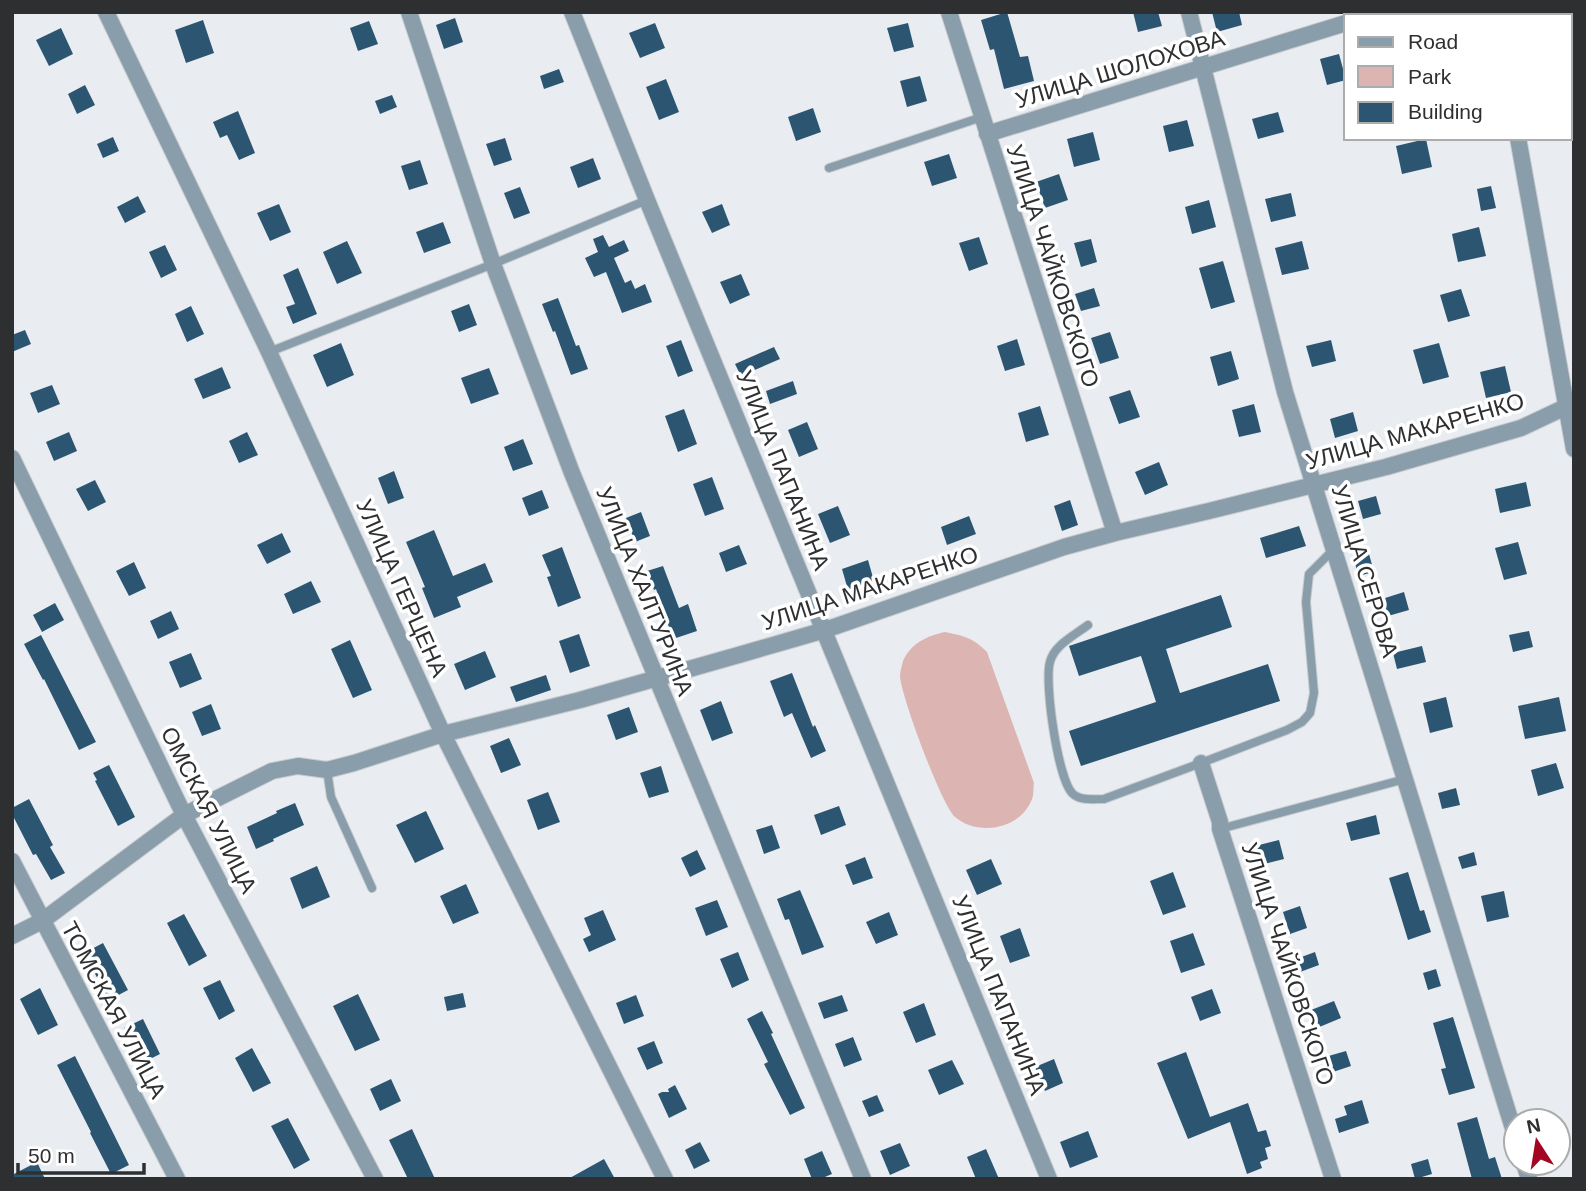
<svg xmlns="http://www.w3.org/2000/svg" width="1586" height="1191" viewBox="0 0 1586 1191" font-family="Arial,sans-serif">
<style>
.green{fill:#dcb5b3}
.building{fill:#2c5571}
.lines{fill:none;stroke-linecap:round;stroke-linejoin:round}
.lane-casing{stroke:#c7cbce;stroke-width:10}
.street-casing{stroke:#c7cbce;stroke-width:18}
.lane{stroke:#8a9dab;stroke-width:8}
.street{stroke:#8a9dab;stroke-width:16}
.labels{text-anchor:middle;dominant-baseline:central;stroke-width:7;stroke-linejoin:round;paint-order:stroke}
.street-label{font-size:23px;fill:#2e2f30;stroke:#fff}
</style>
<rect width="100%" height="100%" fill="#e9edf1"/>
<path class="green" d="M945,632C965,636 973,638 987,652L1034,783C1033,788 1034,795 1032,799C1021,829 978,837 955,817C941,804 902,698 900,677C900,672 902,665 903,661C911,643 927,636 945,632Z"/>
<path class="building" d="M1007,12L1020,57L1028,56L1034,81L1004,89L994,49L990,50L981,20Z
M1133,12H1158L1162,26L1138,32Z
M1212,12H1239L1242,25L1217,32Z
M455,18L463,42L444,49L436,25Z
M203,20L214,53L186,63L175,30Z
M369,21L378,44L358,51L350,28Z
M655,23L665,48L640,58L629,33Z
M908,23L914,47L894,52L887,28Z
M61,28L73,54L49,66L36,40Z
M1339,54L1346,80L1327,85L1320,59Z
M559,69L564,82L544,89L540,76Z
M920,76L927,101L907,107L900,81Z
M666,79L679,112L659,120L646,87Z
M85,85L95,105L77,114L68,94Z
M392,95L397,107L380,114L375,101Z
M813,108L821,132L796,141L788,117Z
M238,111L255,153L239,160L227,135L220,138L213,122Z
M1278,112L1284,132L1258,139L1252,119Z
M1187,120L1194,146L1169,152L1163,126Z
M1093,132L1100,160L1074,167L1067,139Z
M113,137L119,151L103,158L97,144Z
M505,138L512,160L494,166L486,144Z
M1426,139L1432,167L1402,174L1396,146Z
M949,154L957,178L932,186L924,162Z
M593,158L601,179L578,188L570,167Z
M420,160L428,184L409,190L401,166Z
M1059,174L1068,200L1045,208L1036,182Z
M1491,186L1496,208L1481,211L1477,189Z
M520,187L530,213L514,219L504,193Z
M1291,193L1296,216L1271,222L1265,199Z
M138,196L146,212L125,223L117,207Z
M1209,200L1216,227L1192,234L1185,207Z
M279,204L291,232L270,241L257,213Z
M722,204L730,225L712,233L702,212Z
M443,222L451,243L424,253L416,232Z
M1479,227L1486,256L1458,262L1452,234Z
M603,235L609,247L624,240L629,251L614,258L625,283L631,280L635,289L645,284L652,302L622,313L606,272L594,277L585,258L598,252L593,239Z
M979,237L988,264L969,271L959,243Z
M1091,239L1097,262L1081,267L1074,243Z
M347,241L362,273L337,284L323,252Z
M1302,241L1309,269L1282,275L1275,248Z
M165,245L177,270L161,278L149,252Z
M1223,261L1235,302L1211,309L1199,268Z
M298,268L317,314L293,324L286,307L295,304L283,275Z
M741,274L750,295L730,304L720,282Z
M1094,288L1100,306L1081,311L1075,294Z
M1461,289L1470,316L1448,322L1440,295Z
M558,298L576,346L579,345L588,369L571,375L555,331L553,332L542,304Z
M469,304L477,325L459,332L451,311Z
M191,306L204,334L187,342L175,314Z
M25,330L31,344L12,352V335Z
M1110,332L1119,358L1100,364L1091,338Z
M1017,339L1025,365L1005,371L997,346Z
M681,340L693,371L678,377L666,346Z
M1331,340L1336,361L1312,367L1306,346Z
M341,343L354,375L327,387L313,355Z
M1439,343L1449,377L1423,384L1413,350Z
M774,347L780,359L741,376L735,364Z
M1231,351L1239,379L1218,386L1210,357Z
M1505,366L1511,392L1486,398L1480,372Z
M222,367L231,388L203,399L194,379Z
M489,368L499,394L471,404L461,378Z
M793,381L797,394L770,404L766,391Z
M52,385L60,404L38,413L30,393Z
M1130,390L1140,417L1119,424L1109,397Z
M1254,404L1261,432L1239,437L1232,410Z
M1040,406L1049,435L1026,442L1018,413Z
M684,409L697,444L678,452L665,416Z
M1353,412L1358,431L1335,438L1330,419Z
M807,422L818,449L799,457L788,430Z
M69,432L77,451L54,461L46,442Z
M247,432L258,455L239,463L229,441Z
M523,439L533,464L513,471L504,447Z
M1159,462L1168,485L1145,495L1135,472Z
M394,471L404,498L388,504L378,478Z
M712,477L724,509L705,516L693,484Z
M95,480L106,502L88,511L76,489Z
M1526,482L1531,506L1500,513L1495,489Z
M542,490L549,508L529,516L522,498Z
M1376,496L1381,514L1363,519L1358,501Z
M1070,500L1078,525L1062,531L1054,506Z
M838,506L850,535L830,543L818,514Z
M641,512L650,536L635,542L626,518Z
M969,516L976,534L947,545L941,527Z
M1299,526L1306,546L1266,558L1260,538Z
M434,530L453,576L485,563L493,582L457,597L461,607L434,618L422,588L425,587L406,542Z
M282,533L291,552L267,564L257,545Z
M1518,542L1527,574L1504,580L1495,548Z
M739,545L747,564L726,572L719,553Z
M562,547L581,598L558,607L547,577L551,576L542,555Z
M1369,554L1374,572L1358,576L1354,558Z
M868,560L874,581L848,590L842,569Z
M134,562L146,588L129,596L116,571Z
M663,566L679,608L688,604L697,631L673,639L656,589L654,590L647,571Z
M311,581L321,602L293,614L284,594Z
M1404,592L1409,610L1388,616L1382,599Z
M1221,595L1232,627L1166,649L1180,693L1268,664L1280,701L1081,766L1069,731L1156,702L1141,656L1079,676L1069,646Z
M55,603L64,620L42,632L33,615Z
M171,611L179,629L158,639L150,621Z
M1529,631L1533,647L1513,652L1509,635Z
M579,634L590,666L570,673L559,641Z
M41,635L96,742L79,750L44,679L43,680L24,644Z
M350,640L372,690L353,698L331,649Z
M1422,646L1426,662L1397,669L1393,653Z
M485,651L496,677L465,690L454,664Z
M191,653L202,679L180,688L169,662Z
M792,673L813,727L815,725L826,751L811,758L792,713L784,717L770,681Z
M546,675L551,690L516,702L510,687Z
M1446,697L1453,727L1430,733L1423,703Z
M1559,697L1566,731L1525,739L1518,706Z
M721,701L733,733L712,741L700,710Z
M211,704L221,729L202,736L192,712Z
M629,707L638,732L616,740L607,715Z
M509,738L521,765L501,773L490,746Z
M1556,763L1564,788L1538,796L1531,770Z
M109,765L135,817L118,826L95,781L97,780L93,773Z
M661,766L669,792L649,798L640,773Z
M1456,788L1460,805L1442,809L1438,793Z
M548,792L560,822L538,830L527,800Z
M29,799L53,845L50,847L65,873L51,880L36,854L33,855L12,814V808Z
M295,803L304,825L273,839L274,841L256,849L247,827L277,813L276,811Z
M839,806L846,825L821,835L814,815Z
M426,811L444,849L415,863L396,825Z
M1376,815L1380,834L1351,841L1346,823Z
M772,825L780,848L764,854L756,830Z
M1279,840L1284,859L1260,865L1255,846Z
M697,850L706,869L690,877L681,858Z
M1474,852L1477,865L1462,869L1458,857Z
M865,857L873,878L853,885L845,865Z
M991,859L1002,884L977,895L966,870Z
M317,866L330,897L302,909L290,878Z
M1173,872L1186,907L1163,915L1150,881Z
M1408,872L1420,911L1424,910L1431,932L1408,940L1389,878Z
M466,884L479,913L453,924L440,896Z
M800,890L824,947L802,955L789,919L785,920L777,899Z
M1504,891L1509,917L1487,922L1481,896Z
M717,900L728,927L706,936L695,908Z
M1300,906L1307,928L1290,934L1283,912Z
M603,910L616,940L589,952L583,939L591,935L584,918Z
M889,912L898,935L876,944L866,922Z
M184,914L207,956L189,966L167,923Z
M1020,928L1030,956L1010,963L1000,936Z
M1193,933L1205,965L1181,973L1170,941Z
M103,943L128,990L109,1000L84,953Z
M738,952L749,980L732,988L720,959Z
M1315,952L1319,965L1300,972L1296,959Z
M1436,969L1441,986L1428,990L1423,973Z
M220,980L235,1011L219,1020L203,988Z
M40,988L58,1025L38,1035L20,999Z
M1212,989L1221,1013L1200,1021L1191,997Z
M463,993L466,1007L447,1011L444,997Z
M358,994L380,1040L355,1051L333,1006Z
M636,995L644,1016L624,1024L616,1003Z
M842,995L848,1011L824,1019L818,1003Z
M1334,1001L1341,1018L1317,1028L1311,1010Z
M924,1003L936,1035L916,1043L903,1012Z
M762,1011L773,1033L771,1034L805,1108L790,1115L764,1064L768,1062L747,1019Z
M1453,1017L1475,1088L1449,1095L1441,1069L1446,1068L1433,1023Z
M143,1019L160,1054L142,1063L124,1028Z
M853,1037L862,1060L844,1067L835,1044Z
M654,1041L663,1063L647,1070L637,1048Z
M252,1048L271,1083L253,1092L235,1058Z
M1346,1051L1351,1066L1330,1073L1325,1057Z
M1186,1052L1210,1117L1248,1103L1258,1132L1266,1130L1271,1146L1265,1148L1268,1159L1260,1162L1262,1168L1247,1174L1230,1122L1188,1139L1157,1063Z
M75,1056L129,1165L111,1174L90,1133L91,1132L57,1065Z
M1054,1059L1063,1083L1045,1091L1035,1067Z
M952,1060L964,1084L939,1095L928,1070Z
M391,1079L401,1101L380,1111L370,1089Z
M675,1085L687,1109L669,1118L658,1094L662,1092H669L668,1089Z
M877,1095L884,1111L869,1117L862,1101Z
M1362,1100L1369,1123L1339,1133L1335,1119L1347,1115L1344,1106Z
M1477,1117L1489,1159L1495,1157L1502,1179H1472L1457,1123Z
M288,1118L310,1160L294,1169L271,1126Z
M412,1129L435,1179H408L389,1140Z
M1088,1131L1098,1157L1070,1168L1060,1142Z
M700,1142L710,1161L694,1169L685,1150Z
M900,1143L910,1166L890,1175L880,1151Z
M986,1149L999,1179H976L967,1157Z
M822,1151L832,1174L820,1179H812L804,1159Z
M604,1159L615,1179H568Z
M1428,1159L1432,1174L1415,1179L1411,1164Z
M37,1162L45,1179H12V1175Z"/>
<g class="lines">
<defs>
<path id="lane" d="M829,168L982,117
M269,352L493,264L647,200
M1088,625C1075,635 1054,645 1050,662C1044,682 1058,781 1073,794C1081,801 1094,799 1104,799L1201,763L1287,730L1302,722L1310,713L1314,693L1306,602L1309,574L1334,549
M327,770L331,797L372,888
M1220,829L1405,779"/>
<path id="street" d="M106,12L269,352L443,734L665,1179
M409,12L493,264L572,473L863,1179
M572,12L647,200L1049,1179
M949,12L1115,533
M1189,12L1285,392L1516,1138
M1494,12L1495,16
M1371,16L1382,12
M987,134L1346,23
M1518,138L1574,449
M12,458L184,815L375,1179
M1201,763L1220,822V829L1333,1179
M12,861L177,1179
M12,936L42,921L184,815L272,771L298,766L327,770L354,763L443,734L580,700L742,654L825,630L1064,547L1115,533L1209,511L1386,467L1521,428L1574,403
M1524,1163L1529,1179"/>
</defs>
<use href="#lane" class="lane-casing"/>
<use href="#street" class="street-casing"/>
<use href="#lane" class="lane"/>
<use href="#street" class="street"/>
</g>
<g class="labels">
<g class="street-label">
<text transform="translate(1120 69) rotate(-17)">УЛИЦА ШОЛОХОВА</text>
<text transform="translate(1053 266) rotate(72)">УЛИЦА ЧАЙКОВСКОГО</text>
<text transform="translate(1415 431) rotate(-16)">УЛИЦА МАКАРЕНКО</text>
<text transform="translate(783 470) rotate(68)">УЛИЦА ПАПАНИНА</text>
<text transform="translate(1365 571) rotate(73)">УЛИЦА СЕРОВА</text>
<text transform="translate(402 588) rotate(66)">УЛИЦА ГЕРЦЕНА</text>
<text transform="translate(870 588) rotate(-18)">УЛИЦА МАКАРЕНКО</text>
<text transform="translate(645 591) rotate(68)">УЛИЦА ХАЛТУРИНА</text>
<text transform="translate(209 810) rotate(63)">ОМСКАЯ УЛИЦА</text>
<text transform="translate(1288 964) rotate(72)">УЛИЦА ЧАЙКОВСКОГО</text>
<text transform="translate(999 995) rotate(68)">УЛИЦА ПАПАНИНА</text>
<text transform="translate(114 1010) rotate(62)">ТОМСКАЯ УЛИЦА</text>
</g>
</g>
<rect width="1586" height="1191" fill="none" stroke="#2e2f30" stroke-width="28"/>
<rect x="1344" y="14" width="228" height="126" fill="#ffffff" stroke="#abacac" stroke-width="2"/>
<rect x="1358" y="37" width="35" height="10" fill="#8a9dab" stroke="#abacac" stroke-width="2"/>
<text x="1408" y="49" font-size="21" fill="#2e2f30">Road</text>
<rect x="1358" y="66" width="35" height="21" fill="#dcb5b3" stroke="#abacac" stroke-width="2"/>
<text x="1408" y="84" font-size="21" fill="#2e2f30">Park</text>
<rect x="1358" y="102" width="35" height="21" fill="#2c5571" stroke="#abacac" stroke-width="2"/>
<text x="1408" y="119" font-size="21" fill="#2e2f30">Building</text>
<g transform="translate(1537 1142) rotate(348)"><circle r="33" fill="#ffffff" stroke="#abacac" stroke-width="2"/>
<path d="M0-5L12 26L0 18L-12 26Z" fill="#a30623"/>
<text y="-10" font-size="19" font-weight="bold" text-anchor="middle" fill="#2e2f30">N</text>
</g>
<path d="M18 1163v10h126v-10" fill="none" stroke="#2e2f30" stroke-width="3.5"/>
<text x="28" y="1163" font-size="21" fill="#2e2f30" stroke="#ffffff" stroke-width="5" paint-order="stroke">50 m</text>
</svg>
